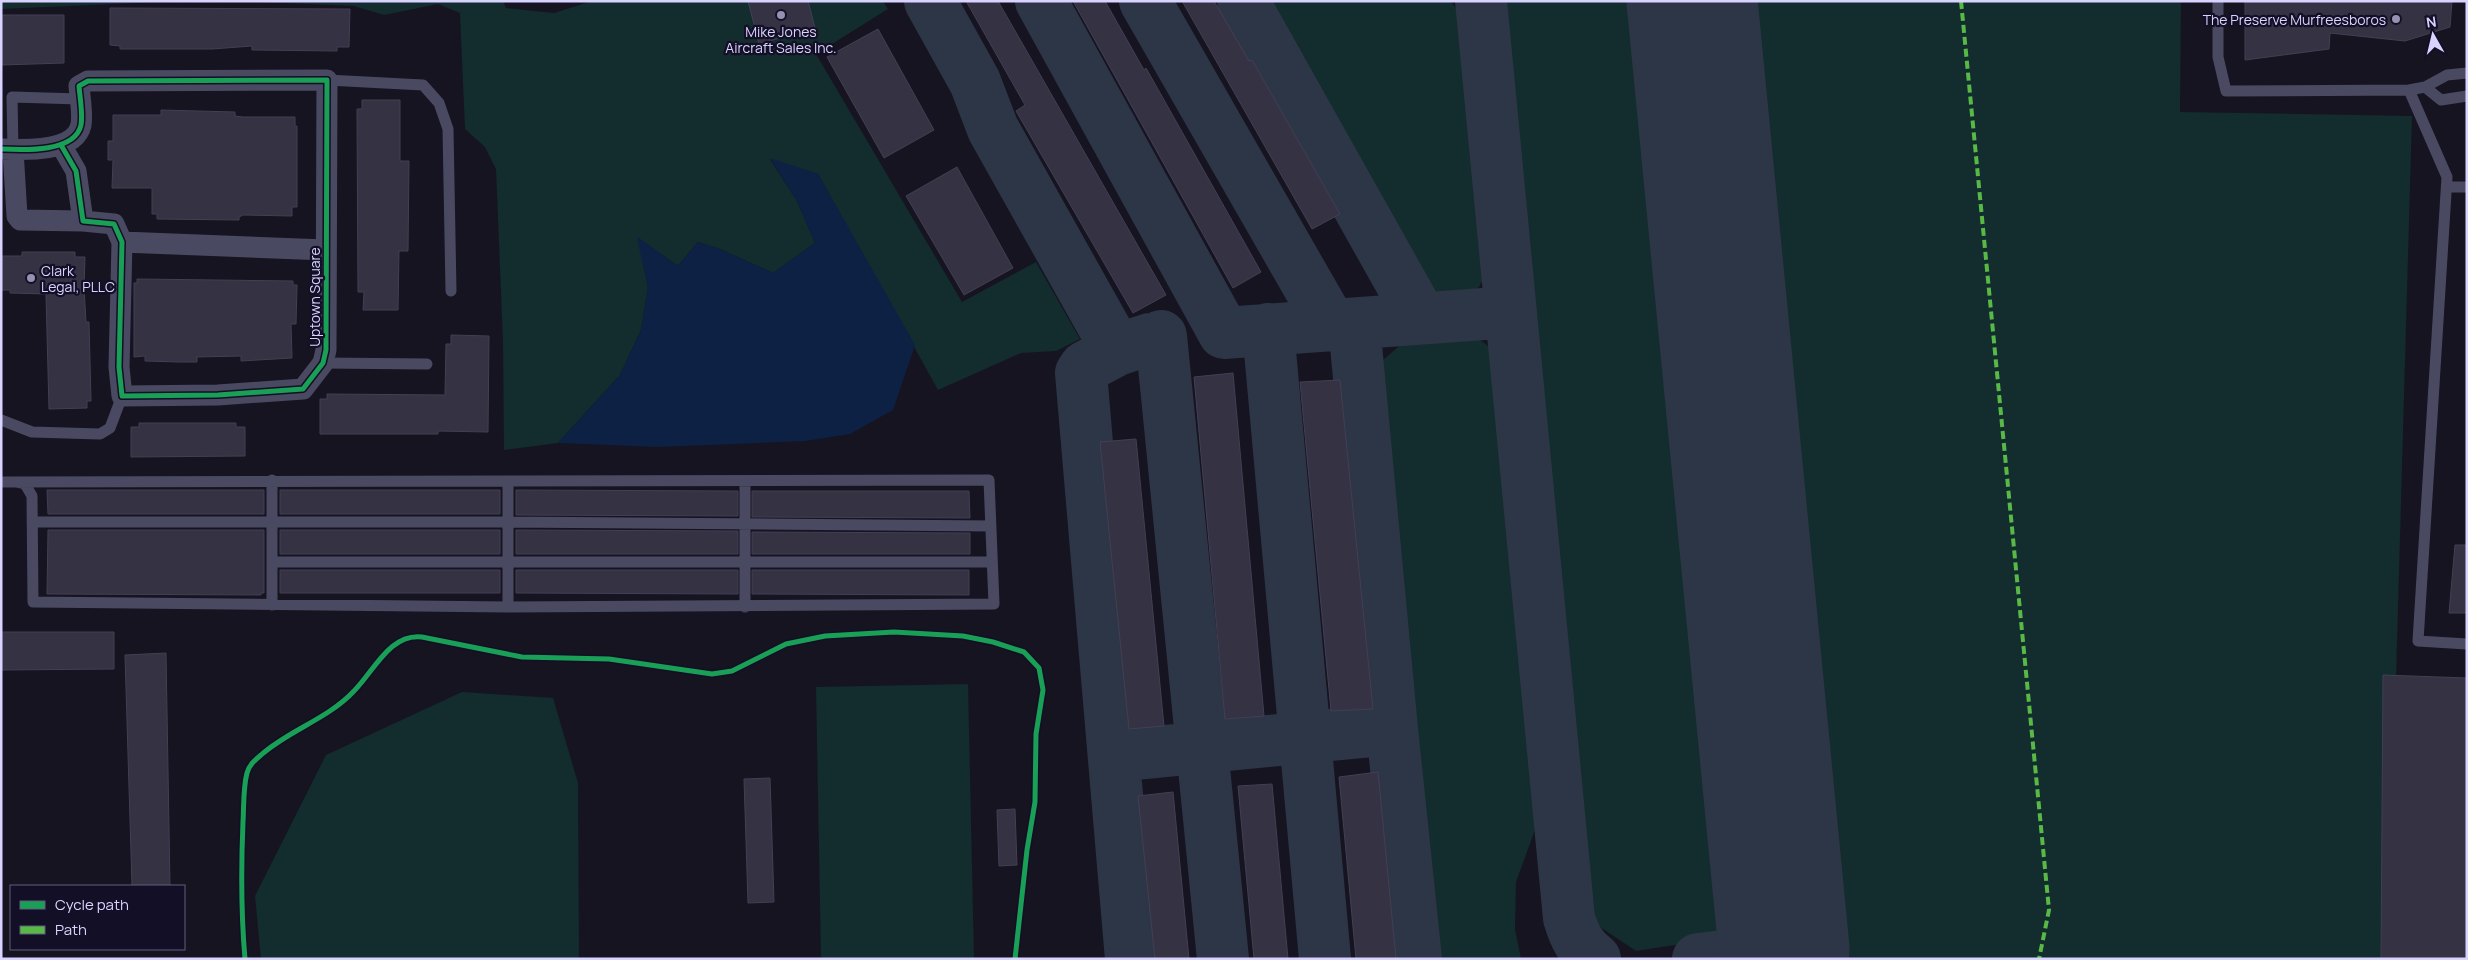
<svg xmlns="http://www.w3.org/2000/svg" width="2468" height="960" viewBox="0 0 2468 960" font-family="Manrope,sans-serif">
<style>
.green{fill:#132c2d}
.water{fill:#0d2144}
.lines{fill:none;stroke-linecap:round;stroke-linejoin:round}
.taxiway{stroke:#2c3646;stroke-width:52}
.runway{stroke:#2c3646;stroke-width:131}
.building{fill:#343243;stroke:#433f54}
.service{stroke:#4a4962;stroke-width:11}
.minor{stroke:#4a4962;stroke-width:21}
.quiet{stroke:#58b947;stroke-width:4;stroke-dasharray:8 4;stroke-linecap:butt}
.cycleway-casing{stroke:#130f26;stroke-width:8}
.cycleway{stroke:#1a9f57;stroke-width:5}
.poi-dot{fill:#9591b1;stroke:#130f26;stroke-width:2}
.labels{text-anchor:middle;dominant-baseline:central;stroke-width:4.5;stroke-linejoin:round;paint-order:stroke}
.poi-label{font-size:14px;fill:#d9d4ff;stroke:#130f26;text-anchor:end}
.street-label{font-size:14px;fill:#d9d4ff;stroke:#130f26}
</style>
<rect width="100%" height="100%" fill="#161421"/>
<path class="green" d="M1,1H183L1,9Z
M233,1H503L506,8L554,13L592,1H883L888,9L816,54L962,302L1036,262L1080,339L1056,351L1021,353L938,390L818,174L770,159L797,201L815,243L773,273L720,249L698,242L678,266L638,238L648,288L641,330L620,375L558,443L504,450L503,341L496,169L485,147L465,129L460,13L438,4L384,15L354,6Z
M1264,1H1451L1464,21L1470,45L1492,264L1479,287L1462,300L1439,296L1420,281L1362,175Z
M1497,1H1650L1739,909L1714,939L1636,951L1588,919L1567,732Z
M1738,1H2181L2180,112L2412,116L2388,959H1835Z
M1471,333L1497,353L1503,376L1518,565L1543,808L1516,882L1515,929L1521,959H1436L1376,366L1413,334Z
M968,684L974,959H821L816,687Z
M462,692L553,698L578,783L579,959H261L255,896L326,755Z"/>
<path class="water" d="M770,158L818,174L915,345L893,410L850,434L805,441L657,447L558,443L620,375L641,330L648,288L637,237L678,266L698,242L720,249L773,273L815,243L797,201Z"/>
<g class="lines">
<path class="taxiway" d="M930,1L975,82L993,129L1117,350L1150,339
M1041,1L1224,333L1511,312
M1145,1L1331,325
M1243,1L1421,318
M1481,1L1569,918C1574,935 1580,948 1595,959
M1354,324L1392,729L1416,959
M1268,329L1325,959
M1161,336L1223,959
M1117,350L1085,367L1081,373L1131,959
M1114,756L1392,729
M1698,959L1784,949"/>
<path class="runway" d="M1692,1L1784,949"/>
</g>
<path class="building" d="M748,1H808L815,28L759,44Z
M966,1H998L1166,295L1133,313L1016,111L1025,105Z
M1073,1H1105L1144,70L1146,68L1261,272L1233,288Z
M1182,1H1214L1249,61L1252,60L1340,214L1312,229Z
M2245,1H2452L2450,27L2405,41L2330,33L2329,49L2245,60Z
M110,8L350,9L349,47H337V51L252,50V46L212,49H120V46L110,45Z
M1,15H64V63L1,65Z
M878,29L934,130L884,158L827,57Z
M362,100H400V161H409L408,251H399L398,310H363L364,292H358L357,109H362Z
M161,110L235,112V116L243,117H295V126H297V207H292V216L243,215L239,217V220L157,219V214H152V188H112L113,160H108V141H113V115H161Z
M957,167L1013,268L964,295L906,196Z
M22,252H75V257H85L84,288L86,322H89L91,401H87V408L49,409L46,294L10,293V290H1V256H22Z
M137,279L293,281V285H297L296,324H291L292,358L241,361V356L197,357V362H179L145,361V356L134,357V283H137Z
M451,335L489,336L488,432L438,431V434H320V399H327V394L445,395L446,344H451Z
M1233,373L1264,716L1225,719L1194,377Z
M1340,380L1373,709L1331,711L1300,382Z
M139,423H236V427H245V456L131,457V427H139Z
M1136,439L1164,726L1129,729L1100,442Z
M47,490H264V514H48Z
M280,490H500V514H280Z
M516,490L738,491V516L516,515Z
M752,491H969L970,518L752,517Z
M48,530H264V593H261V595L47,594Z
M280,530H500V554H280Z
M516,530L738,531V554H516Z
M752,532L970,533V554H752Z
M2455,545H2467V613H2449Z
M280,570H500V593H280Z
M516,570H738V594L516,593Z
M752,570H969V595L752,594Z
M1,632H114V669L1,670Z
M166,653L170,886H132L125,655Z
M2383,675L2467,678V959H2381Z
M1378,772L1396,959H1356L1339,777Z
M770,778L774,902L748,903L744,779Z
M1272,784L1288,959H1254L1238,786Z
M1173,792L1189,959H1155L1138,796Z
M1015,809L1017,865L999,866L997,810Z"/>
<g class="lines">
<path class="service" d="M2218,1V57L2226,91L2409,90L2425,87L2447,75L2467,73
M327,80L423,85L439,103L448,129L451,291
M2425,87L2441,100L2467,96
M2409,90L2447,177L2418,641L2467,644
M13,150L12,97L80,99
M2447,187H2467
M323,363L427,364
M1,420L32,432L100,434L110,428L122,396
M272,480V562H992
M1,482L989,480L994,604L508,607L33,602L32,496L25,484L16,482
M32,522H509L991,526
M272,605V562
M508,607V482
M745,607V481"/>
<path class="minor" d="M1,149C23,150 75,153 81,125C83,114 80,98 79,86L88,81L327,80L326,350L323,363L303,389L218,395L122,396L119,367L122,242L114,224L83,221L76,171L61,145
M13,150L17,216L20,220L83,221
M122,242L326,250"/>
<path class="quiet" d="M1961,1L2049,910L2039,959"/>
<defs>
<path id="cycleway" d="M1,149C23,150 75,153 81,125C83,114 80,98 79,86L88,81L327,80L326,350L323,363L303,389L218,395L122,396L119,367L122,242L114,224L83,221L76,171L61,145
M245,959C241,913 241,868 243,822C244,806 243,788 247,773C249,765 255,760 261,755C289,730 328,719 354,691C374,671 390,633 422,637L522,657L609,659L712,674L732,671L786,644L825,636L894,632L963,636L993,642L1024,652L1039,668L1043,690L1036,734L1035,802L1027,850L1015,959"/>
</defs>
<use href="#cycleway" class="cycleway-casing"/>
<use href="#cycleway" class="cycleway"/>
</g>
<g class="poi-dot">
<circle cx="781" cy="15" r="5"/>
<circle cx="2396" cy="19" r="5"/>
<circle cx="31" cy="278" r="5"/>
</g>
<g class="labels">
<g class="poi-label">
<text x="2386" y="19">The Preserve Murfreesboros</text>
<text x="781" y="31" text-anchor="middle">Mike Jones<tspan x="781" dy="16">Aircraft Sales Inc.</tspan></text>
<text x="41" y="270" text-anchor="start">Clark<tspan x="41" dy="16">Legal, PLLC</tspan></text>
</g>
<g class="street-label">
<text transform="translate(314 297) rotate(-90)">Uptown Square</text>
</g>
</g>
<rect width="2468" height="960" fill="none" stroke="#d9d4ff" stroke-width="5"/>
<rect x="10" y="885" width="175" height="65" fill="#130f26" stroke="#625e7d"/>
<rect x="20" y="901" width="25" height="8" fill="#1a9f57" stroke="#625e7d"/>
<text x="55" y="910" font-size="15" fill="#d9d4ff">Cycle path</text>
<rect x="20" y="926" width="25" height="8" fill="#58b947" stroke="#625e7d"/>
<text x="55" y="935" font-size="15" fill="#d9d4ff">Path</text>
<g transform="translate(2433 35) rotate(352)" stroke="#130f26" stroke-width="4" paint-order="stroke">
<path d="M0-4L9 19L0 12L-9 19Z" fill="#d9d4ff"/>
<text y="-8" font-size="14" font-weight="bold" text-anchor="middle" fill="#d9d4ff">N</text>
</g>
</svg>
